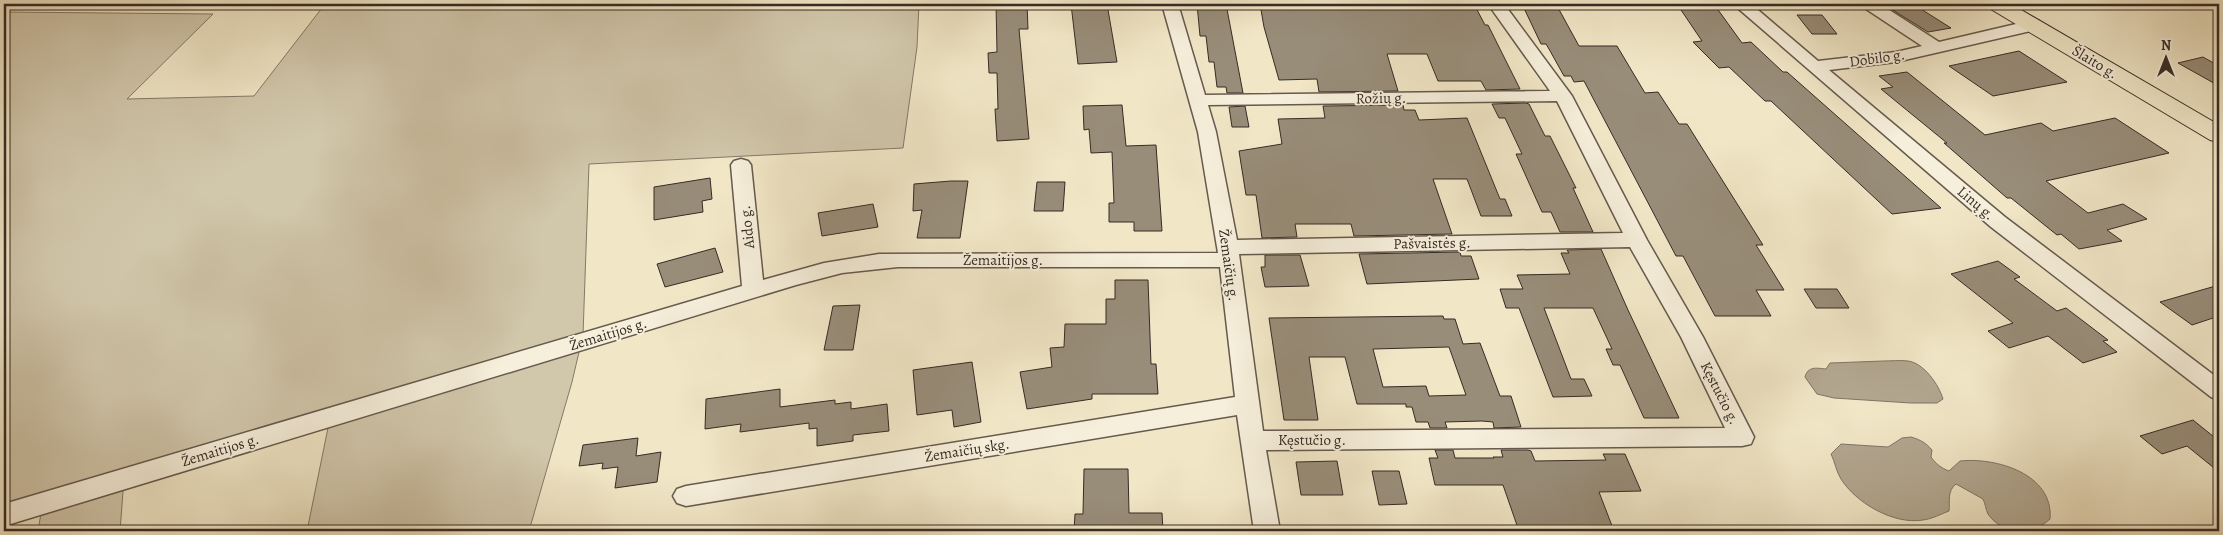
<svg xmlns="http://www.w3.org/2000/svg" width="2223" height="535" viewBox="0 0 2223 535" font-family="Alegreya,serif">
<style>
.green{fill:#d1c7ab;stroke:#847968}
.water{fill:#b2a790;stroke:#817565}
.building{fill:#988d79;stroke:#372b25;fill-rule:evenodd}
.lines{fill:none;stroke-linecap:round;stroke-linejoin:round}
.minor-casing{stroke:#665a4e;stroke-width:3}
.major-casing{stroke:#372b25;stroke-width:2}
.minor{fill:#f6efdb;fill-rule:evenodd}
.major{fill:#f1e7c7;fill-rule:evenodd}
.labels{text-anchor:middle;dominant-baseline:central;stroke-width:4;stroke-linejoin:round;paint-order:stroke}
.street-label{font-size:15px;fill:#372b25;stroke:#f6efdb}
</style>
<rect width="100%" height="100%" fill="#f1e7c7"/>
<filter id="stains"><feTurbulence type="fractalNoise" baseFrequency=".004" numOctaves="4"/><feColorMatrix values="0 0 0 0 .2 0 0 0 0 .09 0 0 0 0 .02 0 0 0 .5 -.17"/></filter>
<radialGradient id="worn" r=".72"><stop offset=".6" stop-color="#630" stop-opacity="0"/><stop offset="1" stop-color="#630" stop-opacity=".3"/></radialGradient>
<path class="green" d="M325,4H919L917,47L903,148L589,164L583,335L572,382L529,531H307L330,418L124,479L120,531H38L41,513L4,524V12L213,14L127,99L254,96Z"/>
<path class="water" d="M1883,361C1891,361 1900,360 1908,361C1924,363 1939,385 1943,399L1937,403H1911L1834,398L1817,394L1805,377C1808,366 1816,368 1826,369L1830,363Z
M1911,437C1921,440 1926,443 1932,450L1931,457C1936,464 1941,468 1949,471L1960,461C1996,457 2054,474 2050,519C2033,535 2002,535 1988,514C1986,510 1985,503 1983,499L1956,484C1947,491 1950,501 1949,511C1941,514 1932,519 1923,520C1894,525 1856,503 1841,479C1836,471 1835,462 1831,454L1841,444L1888,447L1902,438Z"/>
<path class="building" d="M996,4H1027L1028,29H1019L1029,139L997,141L995,109H998L997,73H989L988,53L997,52Z
M1071,4H1107L1117,62L1078,64Z
M1197,4H1226L1243,93H1227L1226,87H1217L1214,62H1209L1206,36H1200Z
M1260,4H1365L1366,7L1449,6L1448,4H1474L1485,25H1488L1520,89L1486,90L1481,81H1438L1427,54H1387L1398,91L1319,92L1317,79L1279,80L1264,27Z
M1522,4H1556L1579,46H1617L1645,93L1658,92L1679,124H1687L1763,245H1756L1784,290H1756L1771,316H1715L1683,256H1676L1584,81L1574,82L1571,76H1564L1549,49L1546,44H1541Z
M1883,4H1913L1951,28L1928,32Z
M1679,7H1716L1742,43L1751,42L1783,72H1787L1941,208L1892,214L1771,101H1765L1729,67L1719,68L1693,42L1702,41Z
M1797,15H1822L1837,34H1812Z
M2019,51L2067,82L1993,96L1949,66Z
M2203,57L2219,66V86L2178,63Z
M1907,72L1985,135L2041,123L2053,131L2115,118L2169,153L2046,181L2088,213L2123,204L2147,219L2107,230L2122,241L2079,249L2061,234L2057,235L2011,198H2007L1944,143H1947L1881,89L1893,87L1879,76Z
M1526,103L1529,104L1545,136H1550L1576,188H1573L1593,232H1560L1551,212H1542L1516,154H1522L1505,118H1499L1492,104Z
M1122,105L1126,146L1156,145L1162,231H1134V222H1109V203H1114L1112,152L1091,153L1089,129L1084,130L1083,106Z
M1403,105L1404,110H1415L1419,120L1467,118L1500,199H1505L1512,216H1481L1467,179H1433L1452,234L1354,236L1351,224H1295L1297,237L1262,238L1256,195H1246L1239,151L1282,144L1278,119L1325,118L1323,106Z
M1245,106L1249,127H1232L1229,107Z
M710,178L712,199L702,201L703,212L654,220V187Z
M951,181H968L960,238H917L922,210L913,211L914,184Z
M1037,182H1065L1063,211H1034Z
M873,204L878,227L822,236L818,213Z
M715,248L723,272L665,287L657,264Z
M1601,249L1628,310L1679,418H1644L1620,365H1613L1606,349H1612L1593,308H1544L1571,379H1584L1592,396L1553,397L1519,308H1506L1500,289H1523L1517,275L1570,274L1561,253H1569L1567,250Z
M1460,252L1461,256H1471L1479,279L1367,284L1359,254Z
M1265,255H1300L1309,286L1265,287L1261,267H1265Z
M1998,261L2020,277L2014,279L2057,311L2066,308L2108,340L2103,341L2117,352L2083,363L2048,336L2009,348L1988,331L2013,323L1951,274Z
M1115,280H1148L1151,364H1156L1158,394H1092V399L1027,409L1020,372L1052,367L1050,348L1064,347L1065,324H1106V299H1115Z
M2219,285V316L2192,325L2160,302Z
M1804,289H1837L1849,308H1816Z
M860,305L853,350H824L833,306Z
M1443,316L1444,319H1455L1463,344L1480,343L1500,396H1511L1521,427L1494,428L1493,422L1482,421L1445,422L1447,428H1430L1428,422H1416L1412,407H1406V404H1357L1345,357H1309L1318,420H1284L1269,318ZM1449,347L1466,395L1429,396L1426,386L1383,387L1373,349Z
M972,362L981,422L954,427L952,410L917,415L913,370Z
M780,389V407L835,400V404L851,402V409L887,404L889,431L853,435V441L817,446V428L809,429V423L740,432L741,424L705,429L706,399Z
M2193,420L2219,441V472L2187,446L2162,454L2140,436Z
M638,438L636,456L661,452L657,482L615,488L618,467L602,469L603,463L579,466L583,445Z
M1435,450H1453L1455,458H1494L1493,457H1503L1501,450H1528L1531,451L1535,461L1606,460L1603,454H1625L1641,491L1599,492L1614,531H1589L1587,526L1540,527L1542,531H1519L1503,485H1435L1429,458H1438Z
M1337,461L1343,495H1301L1296,462Z
M1084,469H1128L1129,513H1162L1163,531H1074L1075,514H1083Z
M1372,471H1399L1407,504L1379,505Z"/>
<g class="lines">
<defs>
<path id="minor" d="M1162,4H1178L1205,95L1550,91L1488,4H1504L1572,96L1647,240L1703,337L1754,437L1751,444L1742,446L1266,450L1280,531H1254L1237,415L686,506L677,503L673,496L677,489L686,486L1235,397L1220,267H898L842,273L796,285L4,526V504L742,286L731,165L734,161L741,159L748,161L751,165L763,280L824,263L879,254L1218,253L1198,132ZM1557,101L1623,233L1237,240L1216,132L1208,105ZM1630,247L1681,337L1725,428L1263,431L1239,254Z
M1733,4H1751L1818,61L1896,52L1922,46L1863,7L1861,4H1880L1939,42L2033,20L2039,21L2041,25L2039,29L1896,62L1829,70L2005,217L2219,379V400L2211,397L1991,227Z"/>
<path id="major" d="M1986,4H2011L2219,125V142L2210,140L1989,8Z"/>
</defs>
<use href="#minor" class="minor-casing"/>
<use href="#major" class="major-casing"/>
<use href="#minor" class="minor"/>
<use href="#major" class="major"/>
</g>
<g class="labels">
<g class="street-label">
<text transform="translate(1877 58) rotate(-8)">Dobilo g.</text>
<text transform="translate(2095 62) rotate(31)">Šlaito g.</text>
<text transform="translate(1381 98) rotate(-1)">Rožių g.</text>
<text transform="translate(1976 203) rotate(40)">Linų g.</text>
<text transform="translate(747 227) rotate(-96)">Aido g.</text>
<text transform="translate(1432 243) rotate(-1)">Pašvaistės g.</text>
<text x="1003" y="260">Žemaitijos g.</text>
<text transform="translate(1229 265) rotate(82)">Žemaičių g.</text>
<text transform="translate(608 334) rotate(-17)">Žemaitijos g.</text>
<text transform="translate(1720 393) rotate(63)">Kęstučio g.</text>
<text x="1312" y="440">Kęstučio g.</text>
<text transform="translate(220 450) rotate(-17)">Žemaitijos g.</text>
<text transform="translate(967 450) rotate(-9)">Žemaičių skg.</text>
</g>
</g>
<rect width="2223" height="535" fill="none" stroke="#f1e7c7" stroke-width="20"/>
<rect x="5" y="5" width="2213" height="525" fill="none" stroke="#372b25" stroke-width="2.5"/>
<rect x="10" y="10" width="2203" height="515" fill="none" stroke="#372b25"/>
<g transform="translate(2166 58)" stroke="#f6efdb" stroke-width="4" paint-order="stroke">
<path d="M0-4L9 19L0 12L-9 19Z" fill="#372b25"/>
<text y="-8" font-size="14" font-weight="bold" text-anchor="middle" fill="#372b25">N</text>
</g>
<rect width="100%" height="100%" filter="url(#stains)"/>
<rect width="100%" height="100%" fill="url(#worn)"/>
</svg>
